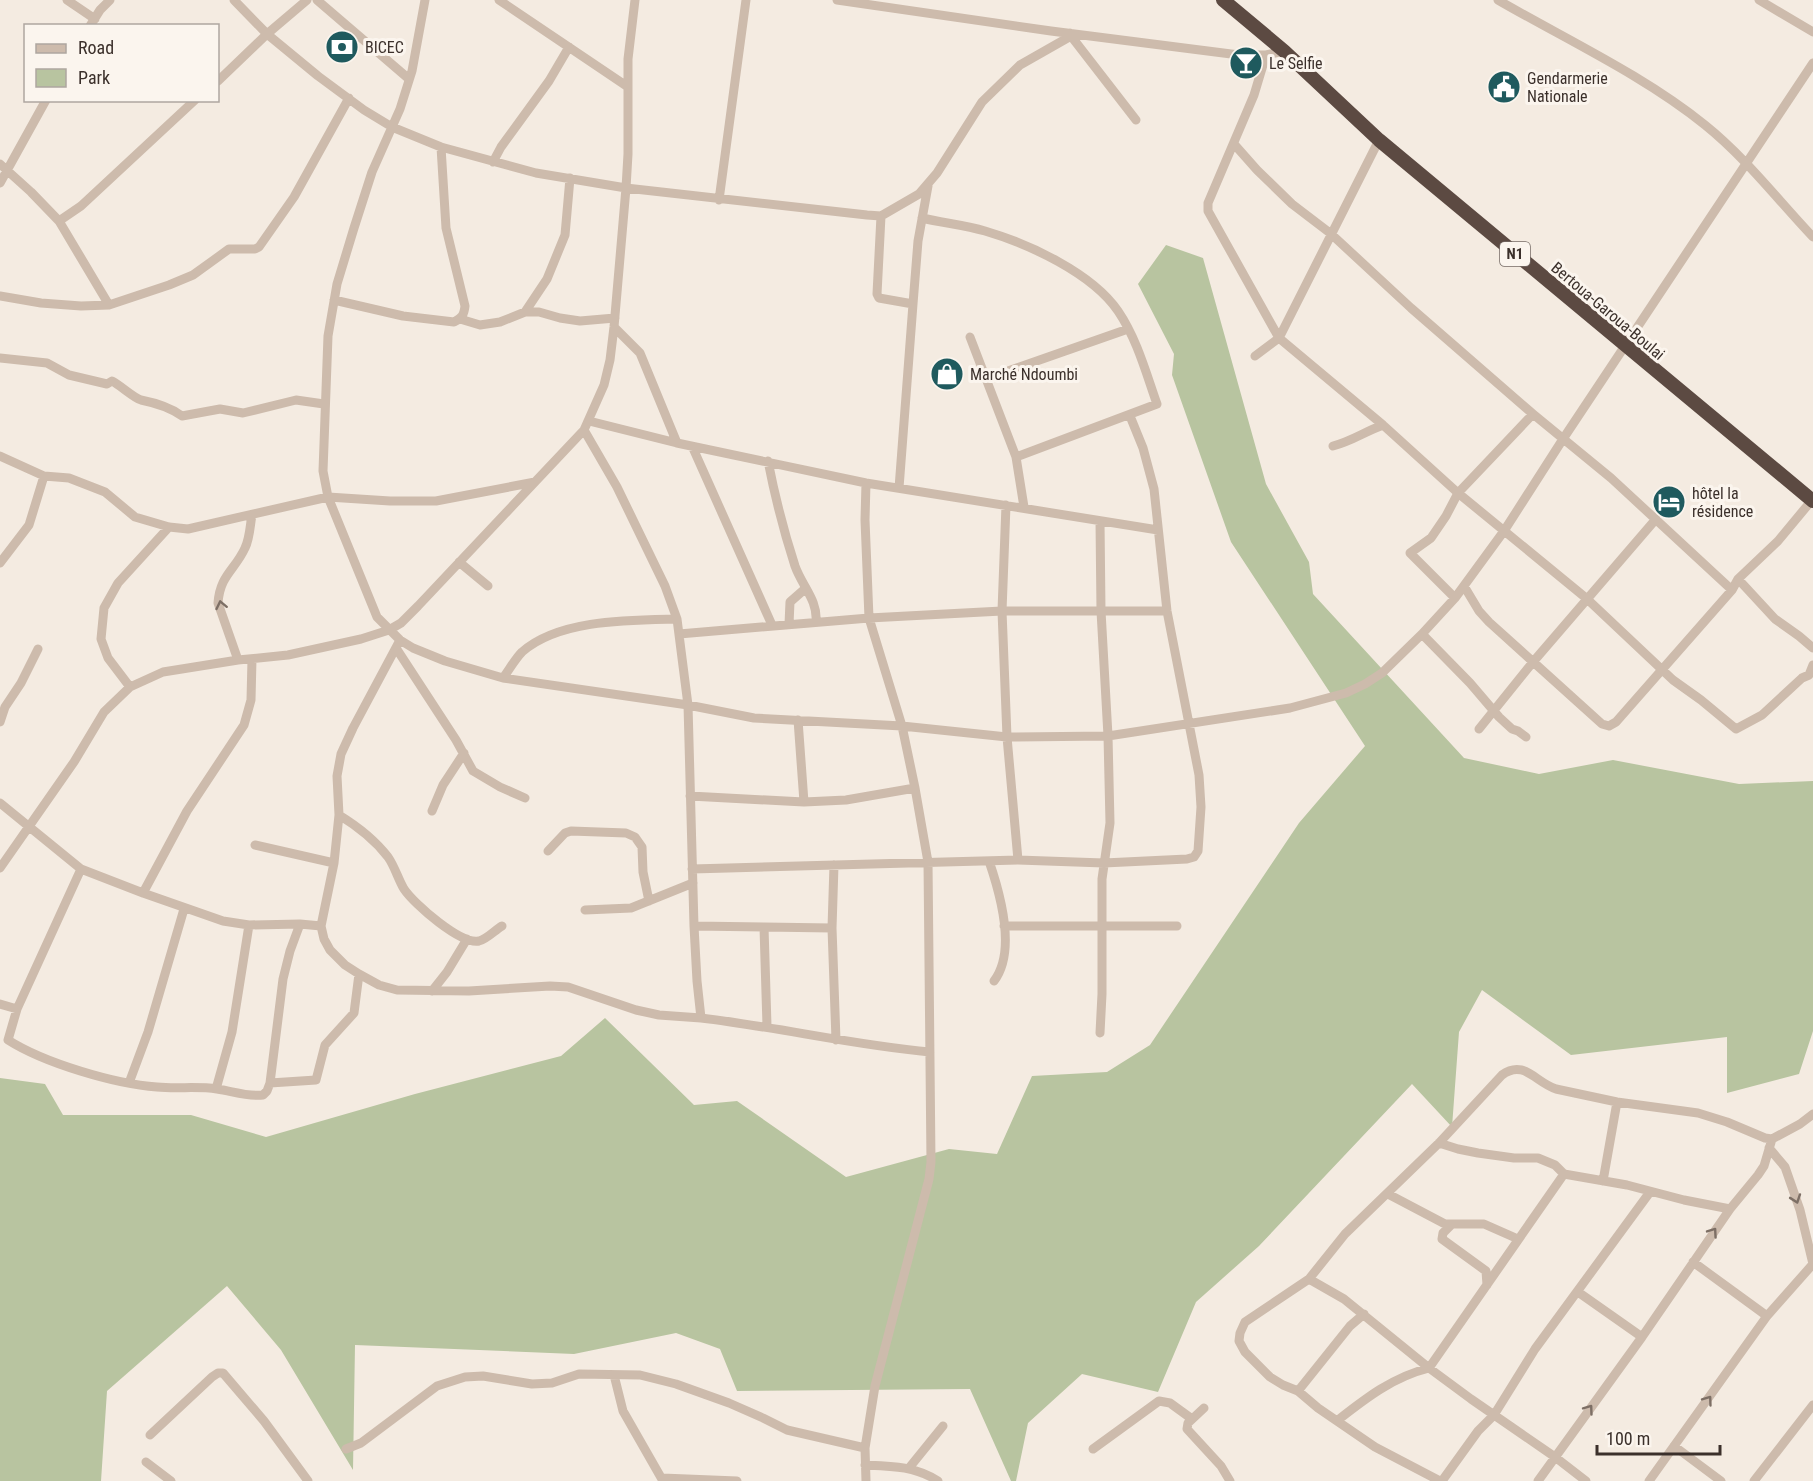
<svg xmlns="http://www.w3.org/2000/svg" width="1813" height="1481" viewBox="0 0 1813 1481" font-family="'Roboto Condensed',sans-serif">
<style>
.green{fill:#b8c4a0}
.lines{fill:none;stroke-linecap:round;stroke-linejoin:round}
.minor{stroke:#cdbbac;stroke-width:9}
.highway{stroke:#5c4a42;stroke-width:14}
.oneway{stroke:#7d6f65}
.labels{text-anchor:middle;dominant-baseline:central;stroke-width:6;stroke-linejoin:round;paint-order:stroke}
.shield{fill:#fbf5ee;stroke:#756b66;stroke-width:1.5}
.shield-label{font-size:15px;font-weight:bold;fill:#3b302b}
.poi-label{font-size:16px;fill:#3b302b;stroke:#fbf5ee;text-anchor:start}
.street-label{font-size:16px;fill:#3b302b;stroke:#fbf5ee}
</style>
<rect width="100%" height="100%" fill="#f4ebe1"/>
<path class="green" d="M1166,245L1203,258L1266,484L1309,562L1313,594L1464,758L1539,774L1613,760L1739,784L1813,781V1031L1799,1074L1727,1093V1037L1571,1055L1482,990L1459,1032L1452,1127L1412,1084L1259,1246L1196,1302L1158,1392L1082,1374L1028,1423L1016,1481H1011L970,1389L737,1391L720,1349L676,1333L574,1354L355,1345L353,1470L281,1350L227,1286L107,1391L101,1481H0V1078L45,1084L63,1115H191L266,1137L415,1094L561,1056L605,1018L694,1105L737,1101L846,1177L949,1149L997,1154L1032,1076L1107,1072L1150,1045L1299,823L1365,746L1231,542L1172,375L1174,354L1138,284Z"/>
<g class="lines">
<path class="minor" d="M67,0L95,19
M234,0L267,34L318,76L364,110L392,127L441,147L536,173L626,188L867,215L881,216L919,194L937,173L982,102L1020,65L1071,36L1070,33
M317,0L409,79
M425,0L412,71L400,109L372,172L354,228L337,284L328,336L323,471L328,497L377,617L400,640L413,648L445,661L503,678L688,705L754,718L902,726L1007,737L1108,736L1290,708L1346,693L1365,684L1382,673L1422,634L1455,598L1504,531L1563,439L1813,63
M499,0L628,87
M837,0L1051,31L1239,55H1266L1284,51
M1498,0C1567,40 1643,75 1705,125C1746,158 1777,199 1813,237
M1759,0L1813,32
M90,26L100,10L110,0
M1071,36L1136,120
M1266,55L1254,95L1208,203V211L1279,338L1383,425L1458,493L1586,598L1673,680L1701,700L1736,729L1762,715L1802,678L1809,675L1813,665
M218,81L267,34L307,0
M1234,144L1257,170L1292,204L1330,233L1411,308L1533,414L1611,478L1732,590L1738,579L1778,541L1812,500
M493,162L501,147L549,81L569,47
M0,164L31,192L59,221L109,305
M0,183L46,100
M719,200L746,0
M881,216L877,294L879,298L913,304L899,488
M922,218C943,223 965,225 985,231C1029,244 1092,273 1118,311C1137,339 1146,373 1157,404L1016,457L1024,507
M59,221L81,206L195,100
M0,296L41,303L81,306L109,305L169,285L193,275L229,249H255L259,247L294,197L349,98
M334,300L403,316L454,322C462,318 464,315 465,306L446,228L441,147
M913,304L918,241L928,186
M525,312L547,279L565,235L570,178
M460,319L480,325L500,322L525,312H539L560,318L580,321L615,318
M614,327L640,353L677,443
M970,337L1016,457
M1255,356L1279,338L1379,140
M0,358L47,363L69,375L107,384L112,381C120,385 134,398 141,400C156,403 170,407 182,416L220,409L243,413L296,400L324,404
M985,379L1128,329
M589,421L677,443L866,483L1158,530
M584,430L617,487L665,586L677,619L688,705L694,926L697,981L701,1018C778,1027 853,1045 930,1052
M692,446L772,625
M1333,446C1352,441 1364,432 1383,425
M0,456L44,476L69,478L105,492L135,517L169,527L188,529L328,497L390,501H436L535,482
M768,461C775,497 784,532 795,566C802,586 818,600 816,622
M866,483L865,520L869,618L902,726L915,788L928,862L931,1162L929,1179L875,1386L865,1448L866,1481
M1006,505L1002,611L1007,737L1018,860
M1100,521L1101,611L1108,736L1110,823L1102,879V994L1100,1033
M459,562L488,586
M0,563L29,525L44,476
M1738,579L1775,619L1799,636L1813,648
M1464,586L1479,611L1489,622L1602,724L1609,726L1616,722L1732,590
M1455,598L1410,553L1431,538L1446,516L1458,493L1533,414
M789,624L790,602L806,588
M679,634L869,618L1002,611H1167
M1422,634L1470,683L1499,717L1512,729L1518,731L1526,737
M400,640L353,728L341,754L337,776L339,815L334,863L321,926L324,939L330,950L345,965L359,974L379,985L397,990L469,991L550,986L568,987L636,1010L659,1015L701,1018
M396,648L456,740L473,771L500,787L525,798
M238,660L218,603C220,575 235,570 245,548C250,538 250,525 252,515
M503,678C509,670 515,659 522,652C559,619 631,620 677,619
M130,687L108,658L101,639L104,608L118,583L169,527
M0,722L5,707L21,683L38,649
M1479,729L1533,662L1656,519
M690,796L804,802L798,720
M804,802L846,800L915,788
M0,803L81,869L143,893L223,921L249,925L300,924L321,926
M432,811L443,785L464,753
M339,815C357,826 375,840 388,857C395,867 398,879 404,889C414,904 461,945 479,941C487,939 495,930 502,926
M255,845L334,863
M548,851L565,833L571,831L626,833L635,837L642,847L643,872L649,901
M989,861C1000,893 1017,951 994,981
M0,868L74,762L104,712L130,687L163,672L238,660L288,655L361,639L389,630L401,623L418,606L584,430L604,385L610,360L614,327L626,188L628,154V59L635,0
M692,869L1018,860L1104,863L1187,859L1194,857L1198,851L1201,807L1199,775L1167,611L1154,489L1143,448L1130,416
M143,893L187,811L244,725L251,700L252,659
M585,910L631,908L693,883
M694,926L764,927L767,1026
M1004,926H1177
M764,927L832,928L834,865
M832,928L836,1040
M432,991L447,972L467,939
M0,1004L17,1009L81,869
M17,1009L8,1040C44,1063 115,1084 157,1087C177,1089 198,1086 217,1089C232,1091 248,1097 263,1095L267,1091L270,1083L283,979L290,951L300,924
M129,1083L148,1032L184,909
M270,1083L316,1080L325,1045L354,1013L359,974
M216,1089L232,1032L249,925
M1439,1143L1458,1149L1478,1153L1514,1158H1538L1555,1165L1564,1174L1627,1185L1684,1200L1730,1209
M1769,1148L1785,1167L1800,1210L1813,1264
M1603,1181L1617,1102
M1388,1194L1445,1224H1484L1518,1239
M1451,1225L1443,1233L1442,1239L1486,1271L1487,1285
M1693,1262L1767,1316
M1309,1279L1345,1234L1439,1143L1502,1075C1524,1059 1535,1082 1556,1089L1617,1102L1698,1113L1727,1122L1765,1138L1772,1139
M1578,1292L1642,1337
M614,1375L623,1411L663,1481
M1298,1391L1350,1326L1364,1314
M1204,1408L1188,1423L1187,1429L1221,1466L1230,1481
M1338,1420C1366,1398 1393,1377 1429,1368L1564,1174
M150,1435L212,1377L218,1373H223L264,1421L308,1481
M1674,1446L1721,1481
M346,1449L361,1443L437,1386L465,1377L483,1376L532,1384L552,1383L579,1374L640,1375L676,1384L729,1403L763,1418L787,1430L865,1448
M1093,1449L1159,1401L1170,1403L1192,1419
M146,1462L171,1481
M865,1465C891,1466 915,1466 938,1481
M909,1468L943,1426
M662,1478L737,1481
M1440,1481L1375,1447L1318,1408L1298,1391L1283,1385L1270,1377L1245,1352L1239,1341L1240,1333L1245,1322L1309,1279L1344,1299L1429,1368L1471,1399L1555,1457L1586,1481
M1442,1481L1478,1431L1494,1415L1535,1349L1650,1192
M1538,1481L1642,1337L1730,1209L1758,1175L1764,1166L1772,1139L1800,1124L1813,1114
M1649,1481L1767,1316L1813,1264
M1754,1481L1813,1405"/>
<path class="highway" d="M1223,0L1284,51L1379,140L1813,501"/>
</g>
<defs><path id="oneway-chevron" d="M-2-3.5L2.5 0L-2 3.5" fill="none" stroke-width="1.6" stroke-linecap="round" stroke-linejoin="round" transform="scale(1.5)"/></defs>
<g class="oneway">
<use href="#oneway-chevron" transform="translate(221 605) rotate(-102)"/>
<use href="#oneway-chevron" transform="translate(1796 1199) rotate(71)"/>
<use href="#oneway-chevron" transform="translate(1713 1232) rotate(-55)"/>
<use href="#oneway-chevron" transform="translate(1708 1400) rotate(-54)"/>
<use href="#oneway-chevron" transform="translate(1589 1409) rotate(-54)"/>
</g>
<defs>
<symbol id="bank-disc" viewBox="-11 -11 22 22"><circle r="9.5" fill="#1f5a5e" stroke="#fbf5ee"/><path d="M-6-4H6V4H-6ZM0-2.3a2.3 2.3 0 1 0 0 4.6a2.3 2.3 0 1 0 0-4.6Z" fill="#fff"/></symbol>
<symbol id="bar-disc" viewBox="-11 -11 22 22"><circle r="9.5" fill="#1f5a5e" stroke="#fbf5ee"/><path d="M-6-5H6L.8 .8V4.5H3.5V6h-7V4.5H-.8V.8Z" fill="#fff"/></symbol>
<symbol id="civic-disc" viewBox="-11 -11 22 22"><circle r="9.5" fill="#1f5a5e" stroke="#fbf5ee"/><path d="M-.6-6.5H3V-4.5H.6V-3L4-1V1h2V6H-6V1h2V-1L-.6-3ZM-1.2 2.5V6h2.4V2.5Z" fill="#fff"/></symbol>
<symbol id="shop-disc" viewBox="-11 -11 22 22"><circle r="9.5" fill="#1f5a5e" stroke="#fbf5ee"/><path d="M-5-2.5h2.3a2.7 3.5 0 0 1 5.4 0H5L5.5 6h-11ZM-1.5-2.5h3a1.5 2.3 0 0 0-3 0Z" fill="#fff"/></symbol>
<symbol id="hotel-disc" viewBox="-11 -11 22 22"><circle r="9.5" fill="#1f5a5e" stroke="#fbf5ee"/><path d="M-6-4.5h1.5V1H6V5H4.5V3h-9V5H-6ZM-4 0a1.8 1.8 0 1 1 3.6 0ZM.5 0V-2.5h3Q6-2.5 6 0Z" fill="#fff"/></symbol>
</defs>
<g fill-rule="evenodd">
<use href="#bank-disc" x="323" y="28" width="38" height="38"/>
<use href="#bar-disc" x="1227" y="44" width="38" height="38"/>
<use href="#civic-disc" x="1485" y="68" width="38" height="38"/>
<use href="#shop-disc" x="928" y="355" width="38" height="38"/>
<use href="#hotel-disc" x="1650" y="483" width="38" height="38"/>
</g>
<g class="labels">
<rect class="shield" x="1500" y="242" width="30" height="24" rx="4.5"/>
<g class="shield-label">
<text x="1515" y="254">N1</text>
</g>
<g class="poi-label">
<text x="365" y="47">BICEC</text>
<text x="1269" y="63">Le Selfie</text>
<text x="1527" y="78">Gendarmerie<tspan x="1527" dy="18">Nationale</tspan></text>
<text x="970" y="374">Marché Ndoumbi</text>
<text x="1692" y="493">hôtel la<tspan x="1692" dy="18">résidence</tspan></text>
</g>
<g class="street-label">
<text transform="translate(1608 311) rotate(40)">Bertoua-Garoua-Boulai</text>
</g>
</g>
<rect x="24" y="24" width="195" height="78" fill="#fbf5ee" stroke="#aea6a0" stroke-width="1.5"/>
<rect x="36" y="44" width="30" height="9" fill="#cdbbac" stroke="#aea6a0" stroke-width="1.5"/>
<text x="78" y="54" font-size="18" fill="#3b302b">Road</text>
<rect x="36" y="69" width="30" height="18" fill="#b8c4a0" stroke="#aea6a0" stroke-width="1.5"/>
<text x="78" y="84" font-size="18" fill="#3b302b">Park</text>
<path d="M1597 1445v9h123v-9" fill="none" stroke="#3b302b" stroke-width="3"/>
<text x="1606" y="1445" font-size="18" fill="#3b302b" stroke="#fbf5ee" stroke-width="4.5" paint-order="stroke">100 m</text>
</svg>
